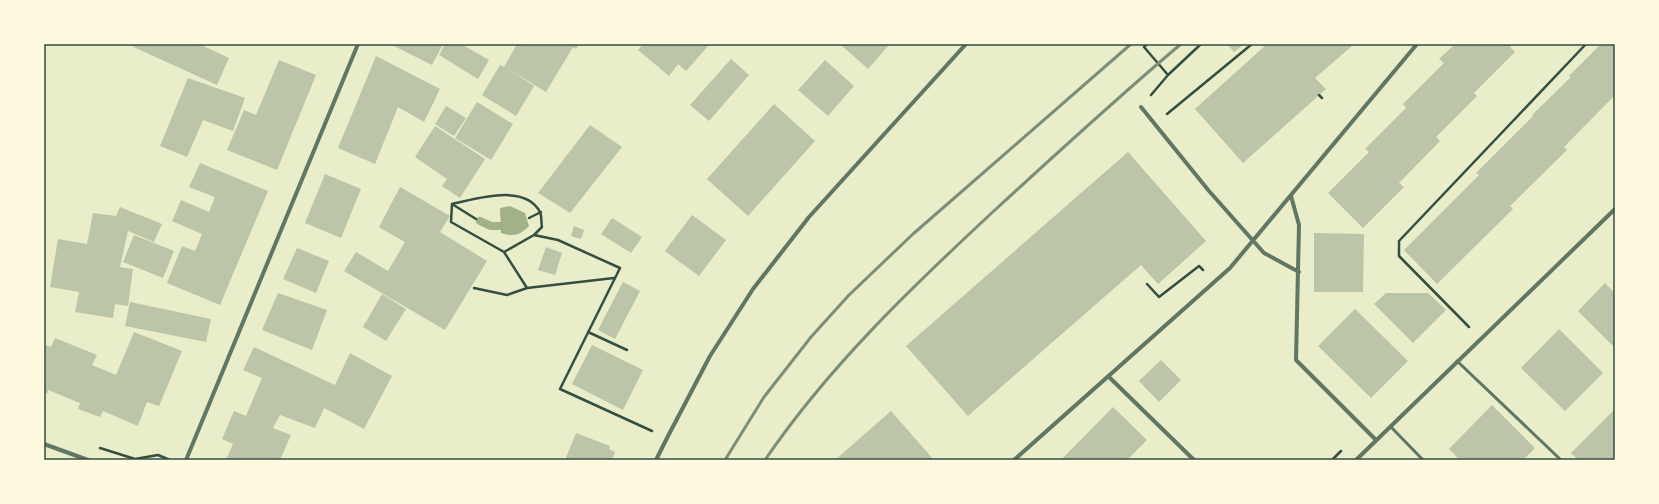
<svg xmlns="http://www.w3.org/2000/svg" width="1659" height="504" viewBox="0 0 1659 504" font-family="'PT Sans Narrow',sans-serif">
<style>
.water{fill:#a3b18a}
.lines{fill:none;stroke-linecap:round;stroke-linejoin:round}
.stream{stroke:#a3b18a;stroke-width:8}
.building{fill:#bcc5a7}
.path{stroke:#344e41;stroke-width:2.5}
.service{stroke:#617663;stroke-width:3}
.minor{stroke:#617663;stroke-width:4}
.rail{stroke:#7c8e77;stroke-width:3}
.neatline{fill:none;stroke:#344e41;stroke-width:1.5}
</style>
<rect width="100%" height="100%" fill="#e9edc9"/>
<path class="water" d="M510,206L525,213L529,226C520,235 514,237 501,233L500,208Z"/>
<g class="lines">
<path class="stream" d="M480,221L491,226H500"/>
</g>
<path class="building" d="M127,44H199L229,58L217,85Z
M390,44H443L432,65Z
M445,44H461L489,60L478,79L439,55Z
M517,44H579L576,49L573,47L546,92L508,69L534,86L516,116L482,95L500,65L504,67Z
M643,44H710L686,71L678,64L669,76L638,50Z
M840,44H890L868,69Z
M1227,44H1244L1234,52Z
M1267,44H1350L1352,46L1315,78L1326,89L1243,163L1195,109Z
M1455,44H1513L1510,47L1515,52L1474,93L1477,96L1436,137L1440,141L1399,183L1404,187L1363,228L1328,193L1369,152L1365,149L1406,108L1403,104L1444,63L1439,59Z
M1601,44H1615V95L1564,147L1567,150L1510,206L1513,209L1437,284L1404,250L1479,175L1476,173L1533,116L1532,115L1571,77L1569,76Z
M376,56L440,89L424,122L398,107L375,164L338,148Z
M731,59L749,75L709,121L690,105Z
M279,60L316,75L277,170L227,150L244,110L256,115Z
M825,60L854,86L828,116L798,90Z
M188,78L245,98L233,131L203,120L187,157L160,146Z
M477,102L513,124L491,160L455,138Z
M774,104L815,141L748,216L707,179Z
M446,106L466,118L454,136L435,124Z
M590,125L622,147L570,213L538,193Z
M435,126L485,159L460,198L442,186L447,179L415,157Z
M1128,152L1206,241L1158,284L1141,265L968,416L906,346Z
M200,163L268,191L220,305L167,283L182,246L195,251L202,234L172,221L181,200L209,212L215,197L189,187Z
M325,174L361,189L341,238L305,223Z
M400,187L450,216L440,232L487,261L445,330L344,271L356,252L388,271L405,242L379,227Z
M120,207L162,224L154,242L128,231L120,267L133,269L128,306L115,304L113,318L75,312L79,292L50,287L58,239L87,244L93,213L116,216Z
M692,215L726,240L699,276L665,251Z
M612,218L642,237L631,253L601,234Z
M574,226L584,230L581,239L571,236Z
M1314,233L1364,234L1363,292H1314Z
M134,235L174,251L163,278L123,262Z
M546,247L562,253L555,275L538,270Z
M297,248L329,261L316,293L283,279Z
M623,282L640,291L615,339L598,330Z
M1605,283L1615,293V348L1578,311Z
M278,293L327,310L312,350L262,330Z
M1386,293H1428L1446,310L1413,343L1374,304Z
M382,294L406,309L386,341L363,327Z
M130,302L211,319L206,342L125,326Z
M1355,309L1408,361L1371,398L1318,346Z
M1559,329L1603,373L1565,411L1521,368Z
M134,332L182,351L159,406L147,402L138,426L103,411L100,417L78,409L80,403L48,390L47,394L44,393V348L45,345L51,347L55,338L97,355L92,365L116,375Z
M592,345L643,370L623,410L572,384Z
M254,347L335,385L350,353L392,376L364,429L324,408L315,428L280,415L273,428L291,435L280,460H226L233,444L222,439L234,411L246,416L262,378L243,370Z
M1161,360L1181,380L1159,402L1139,381Z
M1492,405L1535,448L1523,460H1460L1449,449Z
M1113,407L1147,440L1127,460H1061Z
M1615,409V460H1578L1571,453Z
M891,411L934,460H835Z
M576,433L610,446L609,449L615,452L612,460H565Z"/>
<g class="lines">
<path class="path" d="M1147,44L1144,47L1168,75
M1151,95L1168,75L1201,44
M1319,95L1322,98
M1167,114L1252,44
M452,204C476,199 525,183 540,212C542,216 541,223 542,227L534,235
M452,204L451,222L504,252L527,288
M452,204L476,219
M529,218L541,212
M504,252L534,235L558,240L620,268L560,389L652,431
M1147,284L1159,297L1199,266L1203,270
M474,288L507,295L527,288L614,278
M1469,327L1399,256V241L1586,44
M588,332L627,350
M100,448L135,459L158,455L170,460
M1332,460L1341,451"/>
<path class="service" d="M1457,361L1561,460
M1391,427L1423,460"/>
<path class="minor" d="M1141,107L1209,191L1264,253L1299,272
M1291,196L1299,225L1296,360L1376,440
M1109,377L1194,460
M44,444L88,460
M186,460L358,44
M656,460L667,438L710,356L753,289L809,217L966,44
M1014,460L1230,268L1417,44
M1356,460L1615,209"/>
<path class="rail" d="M725,460L764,397L811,337L849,295L913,234L1131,44
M765,460C829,366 913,286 996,209C1057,153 1118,97 1181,44"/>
</g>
<rect width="1659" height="504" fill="none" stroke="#fefae0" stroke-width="90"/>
<rect x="45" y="45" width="1569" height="414" class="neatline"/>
</svg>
